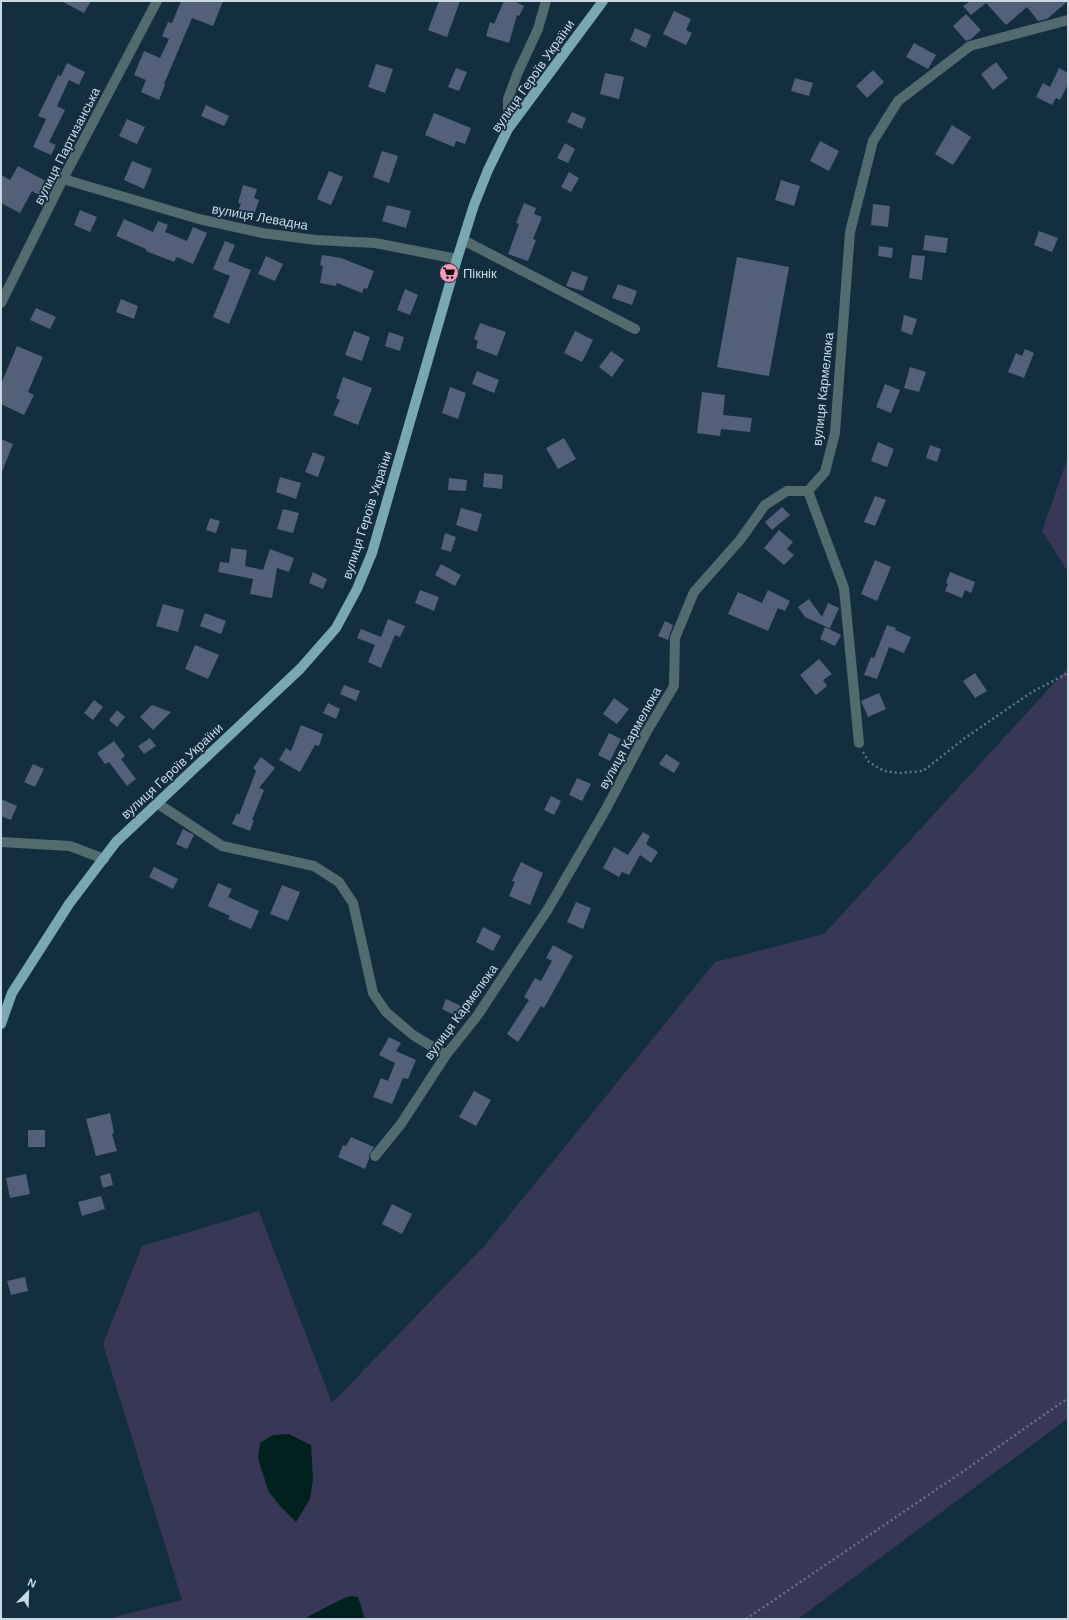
<svg xmlns="http://www.w3.org/2000/svg" width="1069" height="1620" viewBox="0 0 1069 1620" font-family="Arial,sans-serif">
<style>
.green{fill:#393756}
.water{fill:#01211f}
.building{fill:#52607a}
.lines{fill:none;stroke-linecap:round;stroke-linejoin:round}
.path{stroke:#607685;stroke-width:2.5;stroke-dasharray:2 3;stroke-linecap:butt}
.street{stroke:#536a6f;stroke-width:10}
.primary{stroke:#79a8b3;stroke-width:10}
.labels{text-anchor:middle;dominant-baseline:central;stroke-width:3.5;stroke-linejoin:round;paint-order:stroke}
.street-label{font-size:13px;fill:#cadae5;stroke:#132e3f}
.poi-label{font-size:13px;fill:#cadae5;stroke:#132e3f;text-anchor:start}
</style>
<rect width="100%" height="100%" fill="#132e3f"/>
<path class="green" d="M1068,457V572L1042,531Z
M1068,668V1418L798,1619H106L182,1600L103,1344L142,1246L259,1211L332,1403L485,1245L715,962L824,934Z"/>
<path class="water" d="M289,1434L311,1445L313,1479L310,1499L296,1522L281,1507L269,1492L258,1459L260,1443L273,1435Z
M351,1596L358,1597L365,1619H307L309,1616L342,1599Z"/>
<path class="building" d="M61,1H91L84,13Z
M181,1H223L213,26L192,18L164,84L165,85L159,100L141,92L146,80L134,75L144,51L160,58L169,39L162,36L168,22L172,23Z
M439,1H460L447,37L428,30Z
M504,1H514L524,6L519,16L517,15L509,43L486,36L490,22L494,24Z
M970,1H1068L1047,19L1038,21L1027,7L1006,25L986,3L971,15L963,6Z
M674,11L691,19L686,30L692,33L686,45L663,34Z
M966,14L981,30L971,39L966,41L953,26Z
M635,28L651,35L646,48L630,40Z
M914,43L936,55L928,69L906,57Z
M996,62L1008,78L993,90L981,74Z
M67,63L85,72L79,85L69,80L57,106L65,110L49,142L56,145L51,155L33,147L46,119L38,116L58,75L61,76Z
M376,64L393,69L385,93L368,87Z
M456,68L467,72L459,91L448,87Z
M1059,68L1068,73V84L1060,100L1056,98L1052,105L1036,97L1043,83L1050,87Z
M873,70L884,82L867,98L856,86Z
M605,73L624,77L619,99L600,94Z
M795,78L813,83L809,96L791,91Z
M206,105L229,116L224,126L201,116Z
M572,112L586,118L582,129L567,122Z
M434,113L471,128L465,144L456,141L454,147L425,135Z
M127,119L145,127L137,144L119,136Z
M952,125L971,137L953,165L935,154Z
M820,141L839,151L829,171L810,161Z
M565,143L575,149L568,163L557,158Z
M382,151L398,156L389,183L373,177Z
M132,161L152,169L144,189L124,180Z
M18,166L53,185L46,199L32,191L20,213L1,203V175L10,180Z
M329,171L343,177L331,205L317,199Z
M569,172L579,178L571,192L561,187Z
M781,180L800,186L794,206L775,200Z
M243,185L257,189L254,198L259,200L253,218L237,213L241,204L238,203Z
M524,203L536,208L534,214L542,217L533,239L536,240L528,261L508,254L519,224L516,223Z
M873,204L890,206L888,227L871,225Z
M387,205L411,211L406,228L382,221Z
M80,210L97,217L90,232L74,225Z
M124,219L153,232L158,221L168,225L165,232L187,241L193,227L207,233L193,264L177,257L174,262L146,251V249L116,236Z
M1039,231L1058,238L1052,252L1034,245Z
M925,235L948,238L946,253L923,250Z
M225,241L235,245L228,261L251,270L229,324L213,317L230,276L213,269Z
M879,246L893,248L892,258L878,256Z
M322,255L341,258L374,271L367,289L364,288L362,293L337,283L336,286L320,283L323,266L320,265Z
M912,255L925,256L922,280L909,278Z
M266,256L283,264L275,281L258,274Z
M737,257L789,267L769,376L717,367Z
M572,271L588,277L583,291L566,286Z
M618,284L637,291L632,305L612,298Z
M405,289L418,295L410,315L397,310Z
M121,299L138,306L134,319L116,312Z
M36,308L56,317L50,329L30,320Z
M904,315L917,319L912,335L901,331Z
M480,323L506,332L497,356L476,348L478,341L474,339Z
M354,331L370,337L362,361L345,355Z
M575,331L593,340L582,362L564,353Z
M389,332L404,337L400,351L385,346Z
M17,346L43,357L28,392L34,395L24,415L1,404V384Z
M1025,349L1034,353L1024,378L1008,372L1016,353L1022,356Z
M611,351L624,360L612,377L599,367Z
M910,367L926,372L919,392L904,388Z
M477,371L499,380L494,393L472,384Z
M343,377L372,388L358,425L333,415L340,400L336,398Z
M885,384L900,390L891,413L876,407Z
M450,387L466,393L458,419L442,413Z
M702,392L725,395L723,415L752,418L750,432L721,429L720,436L697,433Z
M564,438L576,459L558,469L546,448Z
M1,439L13,444L1,474Z
M878,442L894,449L887,467L871,461Z
M930,445L941,449L937,462L926,458Z
M313,452L325,457L318,477L305,472Z
M484,473L503,475L502,489L483,487Z
M280,477L301,483L296,499L276,492Z
M449,478L467,480L466,491L448,490Z
M875,496L886,500L875,526L864,522Z
M782,507L790,515L772,530L765,522Z
M461,508L482,514L477,532L456,525Z
M283,509L299,513L293,533L277,529Z
M210,518L220,521L216,533L206,530Z
M779,530L793,542L787,549L794,555L784,565L764,548Z
M445,533L456,537L451,552L441,549Z
M231,548L247,550L245,566L263,570L270,549L294,558L289,572L277,568L272,598L250,594L253,579L218,572L220,562L229,563Z
M875,560L891,567L877,601L861,594Z
M441,564L461,575L455,586L435,575Z
M313,572L327,579L323,589L309,583Z
M950,572L975,582L971,593L965,590L962,598L945,591L948,584L946,583Z
M420,590L439,597L434,611L415,603Z
M768,590L790,601L785,611L778,608L768,631L728,614L738,592L762,603Z
M809,599L822,617L828,603L839,608L830,628L831,629L805,617L798,607Z
M163,604L184,610L178,632L156,626Z
M205,613L226,621L221,634L200,626Z
M388,619L405,626L400,637L395,635L381,668L368,662L375,645L357,638L361,629L381,637Z
M665,621L673,625L668,640L658,636Z
M887,625L896,628L895,630L911,637L904,653L889,647L877,679L864,675L871,657L874,658Z
M825,627L841,635L835,646L820,639Z
M195,645L219,655L208,679L185,669Z
M819,659L832,674L823,680L827,686L816,695L800,675Z
M975,673L987,691L975,698L963,681Z
M344,685L360,691L356,701L340,694Z
M879,693L886,709L868,717L861,701Z
M614,698L629,709L617,724L603,714Z
M94,700L103,707L93,720L84,713Z
M328,703L340,709L336,719L323,713Z
M152,705L171,712L153,730L140,717Z
M117,710L125,717L117,727L109,720Z
M301,725L323,734L319,746L315,745L300,772L279,760L286,748L291,751Z
M609,733L621,739L610,761L598,755Z
M150,738L156,746L144,754L138,746Z
M114,741L125,756L121,759L136,779L127,786L109,762L105,764L97,753Z
M666,754L680,763L674,773L659,764Z
M261,757L275,768L259,788L264,790L252,820H254L250,831L232,824L237,813L239,815L256,771L253,768Z
M33,764L44,769L35,787L24,782Z
M577,778L591,784L582,801L569,795Z
M551,796L561,801L554,815L544,810Z
M1,799L17,806L11,820L1,816Z
M183,829L194,835L187,849L176,844Z
M643,832L650,836L646,844L658,852L651,863L640,855L629,875L622,872L619,877L603,868L614,847L628,855Z
M521,862L543,873L530,905L509,896L515,882L512,881Z
M154,867L178,879L173,889L149,877Z
M218,883L232,889L228,897L259,911L251,929L228,919L230,916L208,906Z
M282,885L300,892L288,921L270,914Z
M576,902L591,908L583,929L567,922Z
M483,927L501,936L493,951L476,942Z
M553,945L573,956L544,1008L541,1006L518,1042L507,1034L529,1000L524,997L535,978L541,981L552,961L546,958Z
M446,999L461,1006L456,1016L442,1009Z
M389,1037L401,1043L396,1051L416,1060L408,1079L403,1078L392,1104L373,1097L381,1078L388,1081L395,1063L379,1055Z
M474,1091L491,1100L476,1126L459,1117Z
M110,1113L114,1133L112,1134L117,1151L96,1156L86,1119Z
M28,1130H45V1147H28Z
M351,1137L374,1147L369,1155V1159L365,1169L338,1157L343,1145L346,1146Z
M110,1173L113,1185L103,1188L100,1176Z
M26,1174L30,1194L10,1198L6,1178Z
M101,1196L105,1209L82,1216L78,1202Z
M392,1204L412,1214L402,1234L382,1224Z
M25,1277L28,1291L11,1295L7,1281Z"/>
<g class="lines">
<path class="path" d="M863,752L869,762L884,771L899,773L923,771L965,738L1032,692L1068,673
M746,1619L971,1466L1068,1398"/>
<path class="street" d="M508,129V99L518,72L538,29L546,1
M63,179L199,219L262,233L316,240L375,243L457,259
M463,240L635,329
M1,303L63,179L157,1
M808,491L844,588L859,743
M157,803L222,846L314,866L339,882L353,903L373,993L386,1012L413,1035L446,1055
M1,842L70,846L104,859
M375,1156L401,1124L446,1055L477,1016L548,909L606,809L647,731L674,686L675,638L694,592L740,540L765,505L787,491H808L825,472L835,433L850,232L873,141L898,101L970,46L1068,20"/>
<path class="primary" d="M1,1024L12,993L69,904L116,842L300,669L336,628L357,589L372,553L457,259L474,205L488,170L508,129L603,1"/>
</g>
<defs>
<symbol id="supermarket-disc" viewBox="-11 -11 22 22"><circle r="9.5" fill="#f09ab6" stroke="#132e3f"/><path d="M-6-5.5h2.5l.6 2H6L4.5 2H-2.5L-4.4-4H-6ZM-1.5 3.2a1.3 1.3 0 1 0 .1 0ZM3 3.2a1.3 1.3 0 1 0 .1 0Z" fill="#111"/></symbol>
</defs>
<g fill-rule="evenodd">
<use href="#supermarket-disc" x="438" y="262" width="22" height="22"/>
</g>
<g class="labels">
<g class="street-label">
<text transform="translate(533 76) rotate(-55)">вулиця Героїв України</text>
<text transform="translate(67 146) rotate(-63)">вулиця Партизанська</text>
<text transform="translate(260 217) rotate(10)">вулиця Левадна</text>
<text transform="translate(823 389) rotate(-84)">вулиця Кармелюка</text>
<text transform="translate(367 515) rotate(-72)">вулиця Героїв України</text>
<text transform="translate(630 738) rotate(-61)">вулиця Кармелюка</text>
<text transform="translate(172 771) rotate(-43)">вулиця Героїв України</text>
<text transform="translate(461 1012) rotate(-54)">вулиця Кармелюка</text>
</g>
<g class="poi-label">
<text x="463" y="273">Пікнік</text>
</g>
</g>
<rect width="1069" height="1620" fill="none" stroke="#cadae5" stroke-width="4"/>
<g transform="translate(28 1592) rotate(23)" stroke="#132e3f" stroke-width="3" paint-order="stroke">
<path d="M0-3L7 15L0 10L-7 15Z" fill="#cadae5"/>
<text y="-6" font-size="11" font-weight="bold" text-anchor="middle" fill="#cadae5">N</text>
</g>
</svg>
